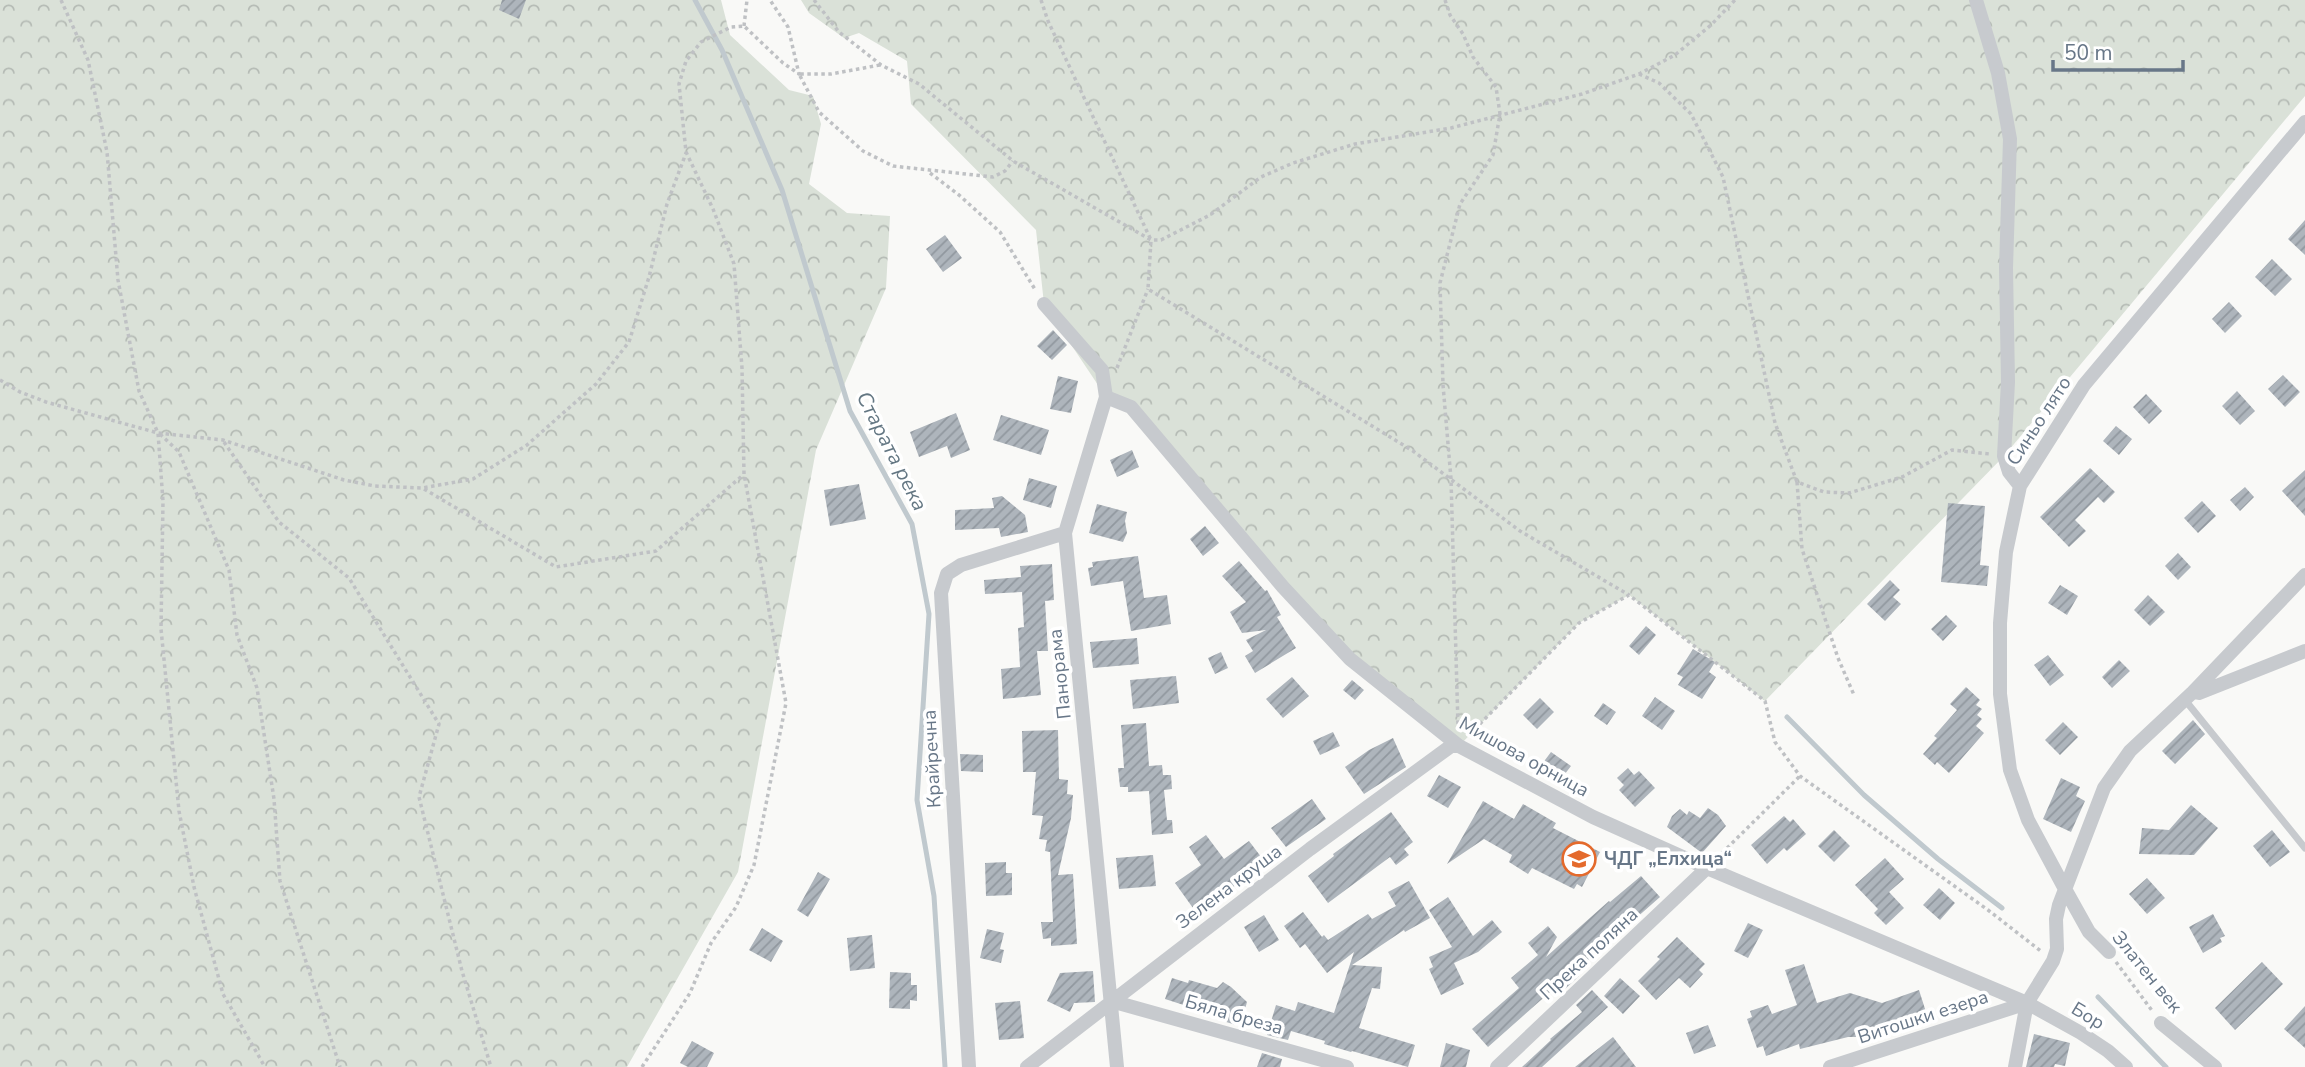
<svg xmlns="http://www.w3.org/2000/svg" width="2305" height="1067" viewBox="0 0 2305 1067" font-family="'Nunito Sans',sans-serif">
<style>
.forest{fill:url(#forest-crowns)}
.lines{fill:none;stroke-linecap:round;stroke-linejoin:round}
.stream{stroke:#c0c9ce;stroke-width:5}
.building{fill:url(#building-hatch)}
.path{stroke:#bfc1c4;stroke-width:3.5;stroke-dasharray:3.5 3.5;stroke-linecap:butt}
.lane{stroke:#c7cace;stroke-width:7}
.street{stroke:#c7cace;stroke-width:14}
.labels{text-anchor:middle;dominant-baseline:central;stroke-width:7;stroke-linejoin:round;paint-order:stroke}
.street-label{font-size:19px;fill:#687788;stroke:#fff}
.poi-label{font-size:19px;font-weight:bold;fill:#687788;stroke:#fff;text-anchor:start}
.water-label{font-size:21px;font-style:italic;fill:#647783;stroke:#fff}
</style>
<defs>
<pattern id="forest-crowns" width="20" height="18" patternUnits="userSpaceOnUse" patternTransform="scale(1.75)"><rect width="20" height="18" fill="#dae1d8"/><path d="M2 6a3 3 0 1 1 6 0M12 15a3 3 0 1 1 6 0" fill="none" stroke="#b5bbb5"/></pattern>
<pattern id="building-hatch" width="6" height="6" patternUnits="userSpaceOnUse" patternTransform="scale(1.75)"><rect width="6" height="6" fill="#aeb5bc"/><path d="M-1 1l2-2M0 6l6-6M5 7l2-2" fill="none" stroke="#91989f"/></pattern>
</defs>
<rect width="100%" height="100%" fill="#f9f9f7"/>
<path class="forest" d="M0,0H721L730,35L789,90L813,96L821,124L809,184L847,213L890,216L886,288L816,450L738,872L627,1067H0Z
M801,0H2305V96L2004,456L1765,701L1629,595L1579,623L1459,746L1350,659L1131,407L1106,397L1044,304L1036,230L911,104L907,61L859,33L844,38L809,13Z"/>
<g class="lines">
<path class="stream" d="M695,0L722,50L782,190L850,411L912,524L929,614L917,800L934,896L945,1067
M1787,717L1864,795L1938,859L2002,908
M2098,997L2166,1067"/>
</g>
<path class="building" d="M502,0H526L519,19L499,10Z
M2305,220V255L2288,239Z
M945,235L962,258L943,272L926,249Z
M2272,259L2292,279L2275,296L2255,277Z
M2229,302L2242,316L2225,333L2212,319Z
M1053,330L1067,345L1052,360L1037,346Z
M2283,375L2300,392L2285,407L2268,389Z
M1058,376L1078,381L1071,413L1050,409Z
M2237,391L2255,411L2240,425L2222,406Z
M2146,394L2162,411L2149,424L2133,407Z
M956,413L970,450L951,458L947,446L919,457L910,432Z
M1001,415L1049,430L1041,455L993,440Z
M2116,426L2132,439L2119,455L2103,441Z
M1132,450L1139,467L1117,477L1110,460Z
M2090,468L2115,492L2104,503L2098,497L2075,520L2086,531L2069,547L2040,517Z
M2305,470V516L2282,491Z
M1029,478L1057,486L1051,508L1023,500Z
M859,484L866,519L830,526L824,490Z
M2245,487L2254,497L2240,511L2230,500Z
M1002,496L1025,515L1028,532L1001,537L999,528L955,530V510L994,508L992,498Z
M2202,501L2216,516L2198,533L2184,518Z
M1948,503L1985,506L1980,565L1989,566L1987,586L1941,582Z
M1097,504L1127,512L1125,521L1127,533L1123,542L1089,533Z
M1205,526L1219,543L1203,556L1190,539Z
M2178,553L2191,567L2178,580L2165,566Z
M1138,556L1144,598L1167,595L1171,624L1131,631L1123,581L1091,586L1088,568L1093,567L1092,562Z
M1239,561L1265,591L1267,590L1281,615L1277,617L1296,648L1255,673L1245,656L1253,651L1246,640L1266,630L1242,633L1230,612L1246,602L1222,576Z
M1052,564L1054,600L1045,601L1048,651H1037L1041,695L1003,699L1001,669L1020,667L1018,628L1024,627L1022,592L985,594L984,580L1021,577L1020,566Z
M1890,580L1900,590L1893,597L1901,604L1885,621L1867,604Z
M2060,585L2078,596L2067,615L2048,603Z
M2148,595L2165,612L2150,626L2134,610Z
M1946,615L1957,626L1943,641L1931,629Z
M1646,626L1656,635L1639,655L1629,646Z
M1137,638L1139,664L1093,668L1090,642Z
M1693,649L1715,662L1709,672L1716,677L1702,699L1678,685L1683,677L1677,674Z
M1221,652L1228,668L1215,674L1208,658Z
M2048,655L2064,675L2050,686L2034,665Z
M2119,660L2130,671L2112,688L2102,677Z
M1176,676L1179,703L1133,709L1130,680Z
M1292,677L1309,696L1283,718L1266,699Z
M1352,680L1364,690L1355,700L1343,690Z
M1966,687L1980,700L1976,705L1982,709L1977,715L1982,719L1976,726L1984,733L1949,773L1937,762L1935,765L1923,754L1937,738L1934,736L1957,710L1950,704Z
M1655,697L1675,711L1662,730L1642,716Z
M1540,698L1554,712L1537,729L1523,715Z
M1603,703L1616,712L1607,725L1594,716Z
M2193,720L2205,734L2175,764L2162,751Z
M2063,722L2078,737L2060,755L2045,740Z
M1146,723L1149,766L1162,765L1163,775H1171L1172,789L1164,790L1167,820H1172L1173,833L1152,835L1149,791L1128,792V787H1120L1118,768H1124L1121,725Z
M1058,730L1059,779L1068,780L1067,794L1073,795L1071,818L1058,875L1073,874L1077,944L1051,946V938L1043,939L1041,922H1053L1050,852L1045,851L1047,840L1039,839L1043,816L1032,815L1036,772H1023L1022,731Z
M1333,732L1340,746L1320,755L1313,741Z
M1393,738L1406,767L1364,794L1345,767L1369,750Z
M1551,752L1571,766L1558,783L1539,768Z
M960,754L983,755V772L961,771Z
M1628,768L1634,775L1639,771L1655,788L1635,807L1619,790L1624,785L1617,778Z
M1439,775L1461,787L1448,808L1427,796Z
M2061,778L2080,787L2076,796L2085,801L2071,832L2043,819Z
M1312,799L1326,819L1286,847L1271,828Z
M1483,801L1514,819L1523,804L1556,823L1553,828L1600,852L1582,887L1577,884L1574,889L1532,868L1528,874L1509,862L1512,855L1484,839L1447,864Z
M2191,805L2218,828L2194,855L2139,854L2142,828L2169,830Z
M1708,808L1718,815L1726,826L1702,853L1667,827L1672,816L1680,809L1687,815L1689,811L1700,818Z
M1391,812L1413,842L1404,849L1409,855L1396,865L1390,857L1328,903L1308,876L1334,856L1333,854Z
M1784,816L1790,822L1793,819L1806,834L1787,851L1784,848L1767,864L1751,845Z
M1834,830L1850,846L1834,862L1818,846Z
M2272,830L2290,852L2270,867L2253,846Z
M1206,835L1224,859L1249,841L1265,862L1198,915L1175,883L1201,865L1189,847Z
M1153,855L1156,886L1119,889L1116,858Z
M1885,858L1904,879L1889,892L1904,908L1886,925L1874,913L1878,909L1855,885Z
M1006,862V873H1012V895L986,896L985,863Z
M818,872L830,879L808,917L797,910Z
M1641,876L1660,897L1618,934L1614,930L1586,956L1589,959L1575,971L1579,976L1563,991L1558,985L1488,1047L1472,1029L1519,988L1511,978L1538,955L1528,943L1548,926L1557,937L1546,957L1609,901L1610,902Z
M2147,878L2165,898L2147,914L2129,894Z
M1409,881L1430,918L1405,932L1404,930L1352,965L1382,967L1380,989L1372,988L1359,1028L1415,1045L1408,1067L1352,1051L1351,1052L1324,1044L1325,1041L1291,1031L1288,1040L1267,1035L1276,1005L1295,1011L1298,1002L1334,1013L1354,952L1327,973L1305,944L1300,948L1284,926L1303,912L1322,937L1324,935L1328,940L1368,914L1372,919L1396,906L1388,892Z
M1939,888L1955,903L1940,920L1923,905Z
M1448,897L1473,936L1492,920L1502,932L1478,952L1454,963L1464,984L1441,995L1429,969L1433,967L1429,957L1452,947L1429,910Z
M2213,914L2225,936L2220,938L2222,942L2203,953L2189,927Z
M1264,915L1279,940L1259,952L1244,927Z
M1748,923L1763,930L1748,958L1734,951Z
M762,928L783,941L771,962L749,950Z
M987,929L1004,933L1000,949L1004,950L1001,963L980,958Z
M872,935L875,968L850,971L847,938Z
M1677,937L1705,964L1699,970L1703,974L1690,988L1679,978L1656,1000L1638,981L1660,959L1657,957Z
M2262,962L2283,984L2235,1030L2215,1008Z
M1804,964L1817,1003L1850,993L1882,1003L1919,990L1926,1012L1879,1028L1861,1037H1848L1800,1049L1799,1044L1766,1056L1763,1046L1757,1048L1747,1019L1752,1017L1750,1011L1768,1005L1772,1014L1797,1005L1785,970Z
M1093,971L1095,1002L1074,1003L1070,1012L1047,1001L1060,973Z
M890,972L911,973V985H917V1001L910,1000V1009L889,1008Z
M1172,978L1188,983L1189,980L1217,988L1223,982L1231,987L1247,1002L1241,1024L1237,1023L1236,1025L1223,1021L1224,1018L1165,999Z
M1620,978L1640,996L1623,1014L1604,996Z
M1592,990L1608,1007L1542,1067H1522L1551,1040L1550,1039L1582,1012L1576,1005Z
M1020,1001L1024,1038L999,1040L995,1003Z
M2305,1006V1048L2284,1029Z
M1708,1025L1716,1046L1694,1054L1686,1033Z
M2034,1034L2070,1043L2065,1066L2055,1064L2054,1067H2026Z
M1613,1037L1636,1067H1575Z
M692,1041L714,1053L707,1067H688L680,1063Z
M1446,1043L1470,1050L1466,1067H1440Z
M1262,1053L1282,1059L1280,1067H1257Z"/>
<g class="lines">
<path class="path" d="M61,0L88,60L107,152L118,280L139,391L158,433L163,501L161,629L179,811L194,887L223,994L265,1067
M814,0L839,32L881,65L919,84L1013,161L1151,240H1161L1210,215L1261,177L1293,163L1355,144L1451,128L1582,94L1639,74L1675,55L1711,25L1735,0
M1041,0L1048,21L1151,240L1148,289L1413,451L1520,531L1629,595
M1445,0L1450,15L1463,34L1473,57L1496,87L1500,114L1493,155L1460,204L1440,283L1443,385L1451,479L1458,726
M744,26L747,0
M880,65L831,74H799L819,112L863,151L893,166L993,177L1005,171L1013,161
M1639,74L1659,83L1691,114L1723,177L1775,423L1797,482L1824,492L1849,493L1902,477L1952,450L1990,454
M930,173L959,195L1000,232L1036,291
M1117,368L1148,289
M0,380L20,392L46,402L158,433L223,440L344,480L375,486L422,488L473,479L527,445L596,384L629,342L649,277L667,204L686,153
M160,434L179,452L229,570L237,635L257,688L274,799L280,881L340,1067
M224,442L279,522L349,578L439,724L419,797L462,971L491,1067
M1797,482L1802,549L1838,658L1854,695
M424,489L556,567L656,551L743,475
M1470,734L1579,623L1629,595L1765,701L1775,742L1800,776L1988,910L2042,952
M1717,858L1800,776
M2116,962L2153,1012
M642,1067L690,993L711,943L736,907L754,865L786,703L744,474L742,368L734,264L713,209L686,152L679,84L686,61L701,42L731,27L744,26L783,63L799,74L788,27L770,0"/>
<path class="lane" d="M2185,700L2305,848"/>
<path class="street" d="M1976,0L1998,73L2010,139L2006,268L2008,382L2004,456L2009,472L2020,486
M1044,304L1102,370L1106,397L1065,533L1117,1067
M1106,397L1131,407L1283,587L1350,659L1459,746L1593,817L1707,868L2027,1003L2081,1033L2108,1051L2126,1067
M2194,692L2199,693L2305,651
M2109,952L2089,932L2065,889L2028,820L2010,770L2000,694V623L2006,552L2020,486L2084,385L2305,122
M1111,1001L1347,1067
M2161,1023L2215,1067
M969,1067L941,593L947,574L961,565L1065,533
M1027,1067L1310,849L1451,746H1459
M1497,1067L1707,868
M1830,1067L2027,1003
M2015,1067L2027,1003L2053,961L2057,949L2056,919L2059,905L2104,788L2130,751L2193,692L2305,575"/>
</g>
<defs>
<symbol id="school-ring" viewBox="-11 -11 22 22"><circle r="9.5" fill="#fff" stroke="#e46a2c" stroke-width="1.5"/><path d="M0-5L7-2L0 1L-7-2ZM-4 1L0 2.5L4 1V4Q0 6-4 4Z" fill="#e46a2c"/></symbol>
</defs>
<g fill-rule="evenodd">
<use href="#school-ring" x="1560" y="840" width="38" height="38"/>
</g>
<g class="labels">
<g class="street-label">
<text transform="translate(2039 421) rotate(-57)">Синьо лято</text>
<text transform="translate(1060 674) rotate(-96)">Панорама</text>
<text transform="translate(1524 757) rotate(29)">Мишова орница</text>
<text transform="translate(932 759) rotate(-93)">Крайречна</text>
<text transform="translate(1229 887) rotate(-37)">Зелена круша</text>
<text transform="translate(1589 954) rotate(-43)">Прека поляна</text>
<text transform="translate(2147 972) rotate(51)">Златен век</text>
<text transform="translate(1234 1015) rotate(16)">Бяла бреза</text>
<text transform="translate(2088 1016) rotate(31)">Бор</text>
<text transform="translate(1923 1017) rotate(-18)">Витошки езера</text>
</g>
<g class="poi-label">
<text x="1604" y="859">ЧДГ „Елхица“</text>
</g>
<g class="water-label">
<text transform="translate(892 451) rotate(63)">Старата река</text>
</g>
</g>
<path d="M2053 60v10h130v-10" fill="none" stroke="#687788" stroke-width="3.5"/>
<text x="2064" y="60" font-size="21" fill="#687788" stroke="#ffffff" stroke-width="5" paint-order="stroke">50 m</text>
</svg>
